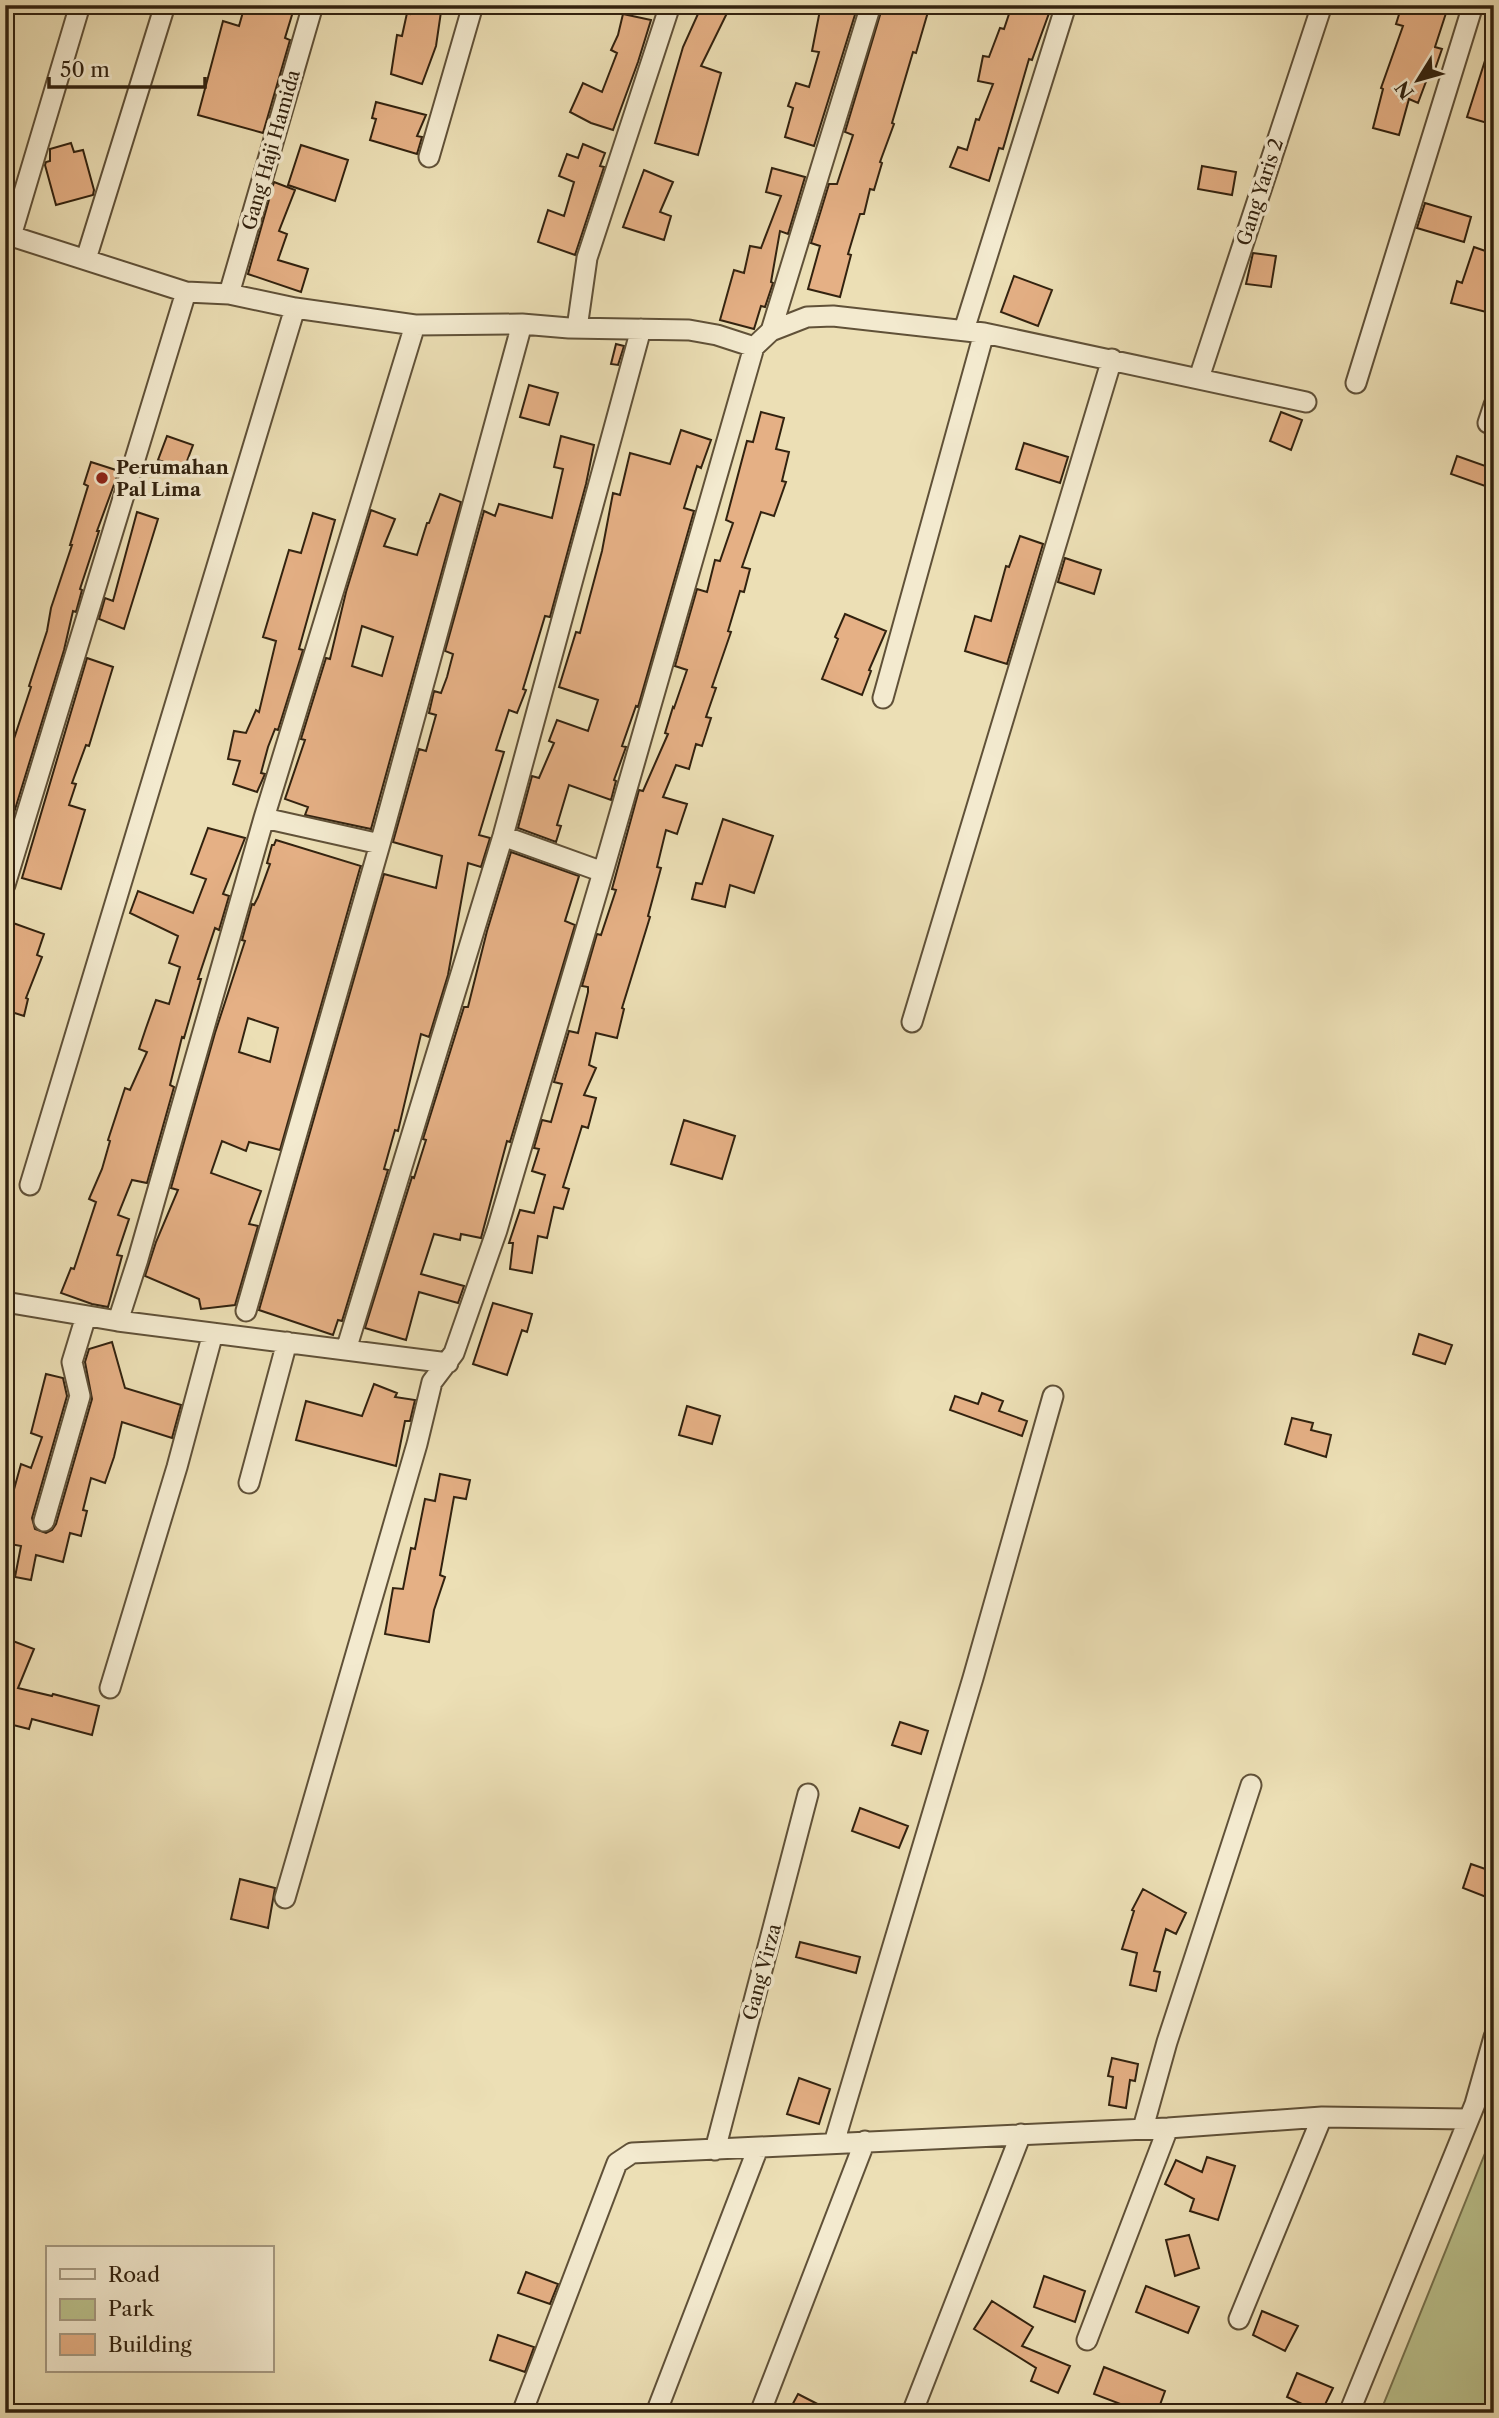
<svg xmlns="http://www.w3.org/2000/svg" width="1499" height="2418" viewBox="0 0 1499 2418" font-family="'Libre Caslon Text',serif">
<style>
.green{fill:#bac18c;stroke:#76724e;stroke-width:2}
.building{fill:#e5b085;stroke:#32220f;stroke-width:2;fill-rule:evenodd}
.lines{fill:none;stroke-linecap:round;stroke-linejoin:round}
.minor-casing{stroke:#605138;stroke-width:23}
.minor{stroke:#f3eacf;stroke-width:19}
.poi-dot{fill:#8f2418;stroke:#f3eacf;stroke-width:2.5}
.labels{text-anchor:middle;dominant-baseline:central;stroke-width:7;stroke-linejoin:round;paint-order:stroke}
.street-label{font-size:19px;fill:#32220f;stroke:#f3eacf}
.poi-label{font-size:19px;font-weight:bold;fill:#32220f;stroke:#f3eacf;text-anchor:start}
</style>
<rect width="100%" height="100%" fill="#ecdfb5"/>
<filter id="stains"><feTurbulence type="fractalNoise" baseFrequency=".00286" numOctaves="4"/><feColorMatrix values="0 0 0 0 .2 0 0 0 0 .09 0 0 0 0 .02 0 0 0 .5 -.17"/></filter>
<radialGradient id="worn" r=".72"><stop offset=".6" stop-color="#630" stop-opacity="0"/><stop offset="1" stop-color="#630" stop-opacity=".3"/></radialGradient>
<path class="green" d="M1494,2131V2413H1380Z"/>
<path class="building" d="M245,5H295L285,38L290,40L263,133L198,115L223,21L239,26Z
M412,5H442L436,46L422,84L391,74L397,35L402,36L407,13L410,14Z
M702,5H731L701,66L721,73L698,155L655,143L683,47Z
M821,5H858L814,146L785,137L793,108L788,106L796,83L809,87L819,52L812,51Z
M883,5H930L916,53L913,52L892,123L894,124L880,162L882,163L874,190L870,189L864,214H860L848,254L851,255L840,297L808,289L820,246L811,243L829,184H837L853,135L845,132Z
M1012,5H1052L1032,60L1029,59L1003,149L999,148L989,181L950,167L958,147L967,150L976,119L979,120L993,84L978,81L983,56L989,57L1000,28L1004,29Z
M1402,5H1431L1447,10L1435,47L1442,49L1434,72L1430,71L1418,103L1409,99L1399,135L1373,128L1383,89L1381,88L1403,26L1396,24Z
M623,14L651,20L638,62L613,130L591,123L570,112L583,83L602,92L617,53L611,50L618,35Z
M1490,45H1494V125L1467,117Z
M376,102L426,115L417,136L422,137L417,154L370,140L376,119L372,118Z
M71,143L74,152L83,150L94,190L93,195L56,205L45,165L46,162L50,161V149Z
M583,144L605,153L600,166L604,167L575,255L538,242L548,210L564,216L574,182L559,176L567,154L578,158Z
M301,145L348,160L335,201L288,185Z
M1202,166L1236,172L1232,195L1198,189Z
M772,168L805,177L788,234L780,231L771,282L773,283L765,307L761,306L754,329L720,320L734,270L744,273L750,246L761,248L781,196L766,192Z
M644,170L673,182L660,212L671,216L664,240L623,227Z
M274,182L295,190L279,231L287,234L278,260L308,269L301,292L248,274Z
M1425,203L1471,217L1464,242L1417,228Z
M1474,247L1494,254V314L1451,303L1457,281L1462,283Z
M1253,253L1276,256L1271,287L1246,284Z
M1014,276L1052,290L1038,326L1001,312Z
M616,344L624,346L618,365L611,364Z
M529,385L558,393L549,425L520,417Z
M761,412L784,418L776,449L789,452L782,481L786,482L774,516L761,512L742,567L750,569L744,592L740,591L728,631L731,632L712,687L716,688L706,717L711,718L702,746L696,744L689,769L676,765L663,797L687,804L677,834L666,830L657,867L661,868L648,916L650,917L622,1008L624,1009L617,1038L596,1033L589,1065L596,1068L584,1095L596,1098L588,1128L582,1126L563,1187L569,1189L563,1209L554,1207L547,1238L538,1236L532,1273L510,1269L513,1243H509L520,1210L534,1213L545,1175L532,1171L539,1149L534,1148L542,1120L551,1122L562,1084L554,1082L569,1031L578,1033L588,992V987L582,986L597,934L601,935L616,890L612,889L639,790L643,791L668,734L665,733L673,707L674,708L687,670L675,666L697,589L707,592L715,560L720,561L733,523L726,520L747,441L753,442Z
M1281,412L1302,420L1291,450L1270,441Z
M681,430L711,440L701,468L697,466L684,508L694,511L638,707L636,706L622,746L626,747L614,780L616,781L611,800L569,785L557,825L561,826L556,842L518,828L532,776L539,778L554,743L549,741L557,720L588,731L598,700L559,687L576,632L580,633L602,551L613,493L620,495L630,453L670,464Z
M167,436L193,445L184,469L158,460Z
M561,436L594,445L586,484L550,617L545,616L523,689L526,690L517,713L509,710L496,750L504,752L479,835L490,838L481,867L468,863L448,975L429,1037L421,1034L398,1131L395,1130L384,1169L388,1170L342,1321L338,1320L333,1335L259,1310L384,874L436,888L442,856L393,842L419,749L426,751L436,715L429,713L434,691L441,693L447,677L453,654L445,651L484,511L495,516L499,504L552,518L563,469L554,467Z
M1024,443L1068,457L1060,483L1016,469Z
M1457,456L1494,469L1488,487L1451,474Z
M91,462L119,471L97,531H99L80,589L82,590L76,612L73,611L64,650L5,842V833L11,815L5,813V766L31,687L29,686L47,631L51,608L72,545H70L88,486L84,484Z
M440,494L461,502L371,829L305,815L308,807L285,799L305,740L301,739L326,658L330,659L346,592L371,510L395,519L384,546L417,555L427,523H429ZM362,626L393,637L382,676L352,666Z
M137,512L158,519L124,629L99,619L105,598L113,601Z
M313,513L335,520L299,649L303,650L278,730L275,729L268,747L261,773L265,774L257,792L233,784L240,761L228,759L234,731L246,733L256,710L259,712L276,641L263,637L289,550L301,553Z
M1020,536L1043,544L1007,664L965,651L975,616L991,621L1006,566L1009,567Z
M1065,558L1101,570L1094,594L1058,582Z
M845,614L886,631L869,670L871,671L862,695L822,679L838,639L835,637Z
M87,658L113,667L89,746L86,745L72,783L76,784L69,805L85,810L61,889L22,878Z
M723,819L773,836L754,893L730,885L725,907L692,899L696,883L702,884Z
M208,828L245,838L223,894L229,896L219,930L215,928L198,979H201L184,1038L182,1037L170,1085L174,1087L147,1183L132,1180L118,1215L129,1219L117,1255L122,1256L108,1307L92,1304L61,1293L71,1268L74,1269L96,1202L89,1199L102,1169L110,1141L108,1140L125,1088L130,1090L147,1052L139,1049L146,1028L156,1000L169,1004L180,967L169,963L178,936L130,913L138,891L193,913L206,879L191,874Z
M276,840L361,866L360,868L280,1150L249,1142L246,1151L222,1141L211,1173L261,1191L249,1224L258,1226L235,1305L201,1309L199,1299L145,1276L156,1242L178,1190L171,1188L215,1033L245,941L242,940L252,904L254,905L258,897L270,864L267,863L272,845H274ZM248,1018L278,1028L270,1062L239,1052Z
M511,852L579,876L565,921L575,925L510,1142L507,1141L481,1238L461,1234L460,1240L434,1234L421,1274L464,1286L458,1303L419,1292L406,1340L365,1328L412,1177L414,1178L426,1140L423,1139L464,1007H468L487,931Z
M13,923L44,934L37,955L42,957L26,998L28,999L24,1016L5,1010V945Z
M684,1120L735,1136L722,1179L671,1164Z
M493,1303L532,1314L527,1332L522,1330L507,1375L473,1364Z
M1419,1334L1452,1345L1445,1364L1413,1354Z
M112,1342L125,1388L181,1405L172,1438L122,1422L114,1457L105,1483L91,1478L83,1510L87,1511L81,1536L70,1533L63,1562L36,1555L31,1580L15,1577L21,1546L5,1543V1522L21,1464L31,1468L42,1437L31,1433L46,1374L63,1378L67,1396L32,1518L35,1529L46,1533L52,1530L56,1524L92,1399L85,1362L89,1349Z
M374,1384L397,1393L395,1397L415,1400L410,1421H405L396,1466L296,1440L306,1401L362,1416Z
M982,1393L1003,1401L999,1411L1027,1421L1022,1436L950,1410L955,1396L978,1404Z
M687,1406L720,1416L712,1444L679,1435Z
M1292,1418L1313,1423L1311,1430L1331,1435L1326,1457L1285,1444Z
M440,1474L470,1480L466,1499L454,1497L440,1575L445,1577L434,1610L429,1642L385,1634L393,1588L403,1589L411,1548L415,1549L425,1499L435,1501Z
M5,1638L34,1649L18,1688L52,1696L53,1694L99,1706L92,1735L32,1719L29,1729L5,1723Z
M900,1722L928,1731L921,1754L892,1745Z
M860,1808L908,1826L899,1848L852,1831Z
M1471,1864L1494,1872V1900L1463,1888Z
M240,1879L275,1888L268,1928L231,1919Z
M1143,1889L1186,1913L1176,1934L1166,1929L1154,1971L1160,1972L1156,1991L1130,1985L1137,1953L1122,1949L1134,1911L1132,1910Z
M800,1942L860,1957L856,1973L796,1957Z
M1112,2058L1138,2064L1135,2081L1130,2080L1126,2108L1109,2105L1113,2077L1108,2076Z
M799,2078L830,2089L819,2124L787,2114Z
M1207,2157L1235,2166L1218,2220L1190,2211L1194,2199L1165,2184L1176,2160L1202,2172Z
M1189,2235L1199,2268L1175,2276L1166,2240Z
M526,2272L558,2284L550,2304L518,2293Z
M1044,2276L1085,2291L1075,2322L1034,2307Z
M1146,2286L1199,2307L1188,2333L1136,2312Z
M992,2301L1033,2327L1022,2346L1070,2366L1058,2393L1031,2381L1036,2368L974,2329Z
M1262,2311L1298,2326L1285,2351L1253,2335Z
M498,2335L534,2347L525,2372L490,2360Z
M1104,2367L1165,2391L1157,2413H1144L1094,2394Z
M1297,2373L1333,2388L1321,2413L1287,2397Z
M798,2394L835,2413H788Z"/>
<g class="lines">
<defs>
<path id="minor" d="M429,157L473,5
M5,234L186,292L229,294L295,308L415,325L522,324L569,328L689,330L717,335L754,347L771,331L871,5
M11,236L80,5
M86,259L165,5
M229,294L313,5
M577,328L587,258L670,5
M964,330L1066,5
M771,331L807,317L833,316L984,333L1306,402
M1199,378L1322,5
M1356,383L1473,5
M1488,423L1494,405
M883,698L984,333
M264,818L380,844
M503,836L603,872
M5,885L186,292
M912,1022L1112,359
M30,1185L295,308
M5,1302L118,1321L448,1363
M246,1311L380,844L522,324
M118,1321L138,1259L264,818L415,325
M346,1350L503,836L641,329
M249,1483L287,1342
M44,1521L80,1396L72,1362L86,1316
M110,1688L177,1467L213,1333
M285,1898L417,1444L432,1382L454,1353L497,1230L603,872L754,347
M1143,2128L1167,2042L1251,1785
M834,2143L973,1678L1053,1396
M715,2150L808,1794
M1239,2319L1322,2117
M1087,2340L1168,2128
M522,2413L617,2163L632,2153L1168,2128L1322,2117L1468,2119
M656,2413L758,2148
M760,2413L865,2141
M912,2413L1021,2134
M1349,2413L1475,2104L1494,2037"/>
</defs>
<use href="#minor" class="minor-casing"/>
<use href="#minor" class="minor"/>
</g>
<circle class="poi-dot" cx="102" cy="478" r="7"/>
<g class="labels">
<g class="street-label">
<text transform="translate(271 150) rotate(-74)">Gang Haji Hamida</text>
<text transform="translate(1260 192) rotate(-72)">Gang Yaris 2</text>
<text transform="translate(762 1972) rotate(-75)">Gang Virza</text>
</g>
<g class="poi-label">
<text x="116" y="467">Perumahan<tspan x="116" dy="22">Pal Lima</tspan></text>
</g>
</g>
<rect width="1499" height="2418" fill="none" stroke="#ecdfb5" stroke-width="28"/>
<rect x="7" y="7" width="1485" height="2404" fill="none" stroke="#32220f" stroke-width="3.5"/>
<rect x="14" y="14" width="1471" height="2390" fill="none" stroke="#32220f" stroke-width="2"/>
<rect x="46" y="2246" width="228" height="126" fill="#f3eacf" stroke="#a69a82" stroke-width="2"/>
<rect x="60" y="2269" width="35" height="10" fill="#f3eacf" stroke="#a69a82" stroke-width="2"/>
<text x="108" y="2282" font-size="21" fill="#32220f">Road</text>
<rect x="60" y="2299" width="35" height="21" fill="#bac18c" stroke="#a69a82" stroke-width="2"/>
<text x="108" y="2316" font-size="21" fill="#32220f">Park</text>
<rect x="60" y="2334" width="35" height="21" fill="#e5b085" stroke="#a69a82" stroke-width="2"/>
<text x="108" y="2352" font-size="21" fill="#32220f">Building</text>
<g transform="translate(1418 80) rotate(233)" stroke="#f3eacf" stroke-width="5" paint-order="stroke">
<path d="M0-5L12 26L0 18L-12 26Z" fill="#32220f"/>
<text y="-10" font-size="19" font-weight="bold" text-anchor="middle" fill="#32220f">N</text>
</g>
<path d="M49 77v10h156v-10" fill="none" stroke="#32220f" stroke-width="3.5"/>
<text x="60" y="77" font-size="21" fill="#32220f" stroke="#f3eacf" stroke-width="5" paint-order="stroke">50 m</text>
<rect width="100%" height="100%" filter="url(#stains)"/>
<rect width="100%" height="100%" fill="url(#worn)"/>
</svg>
